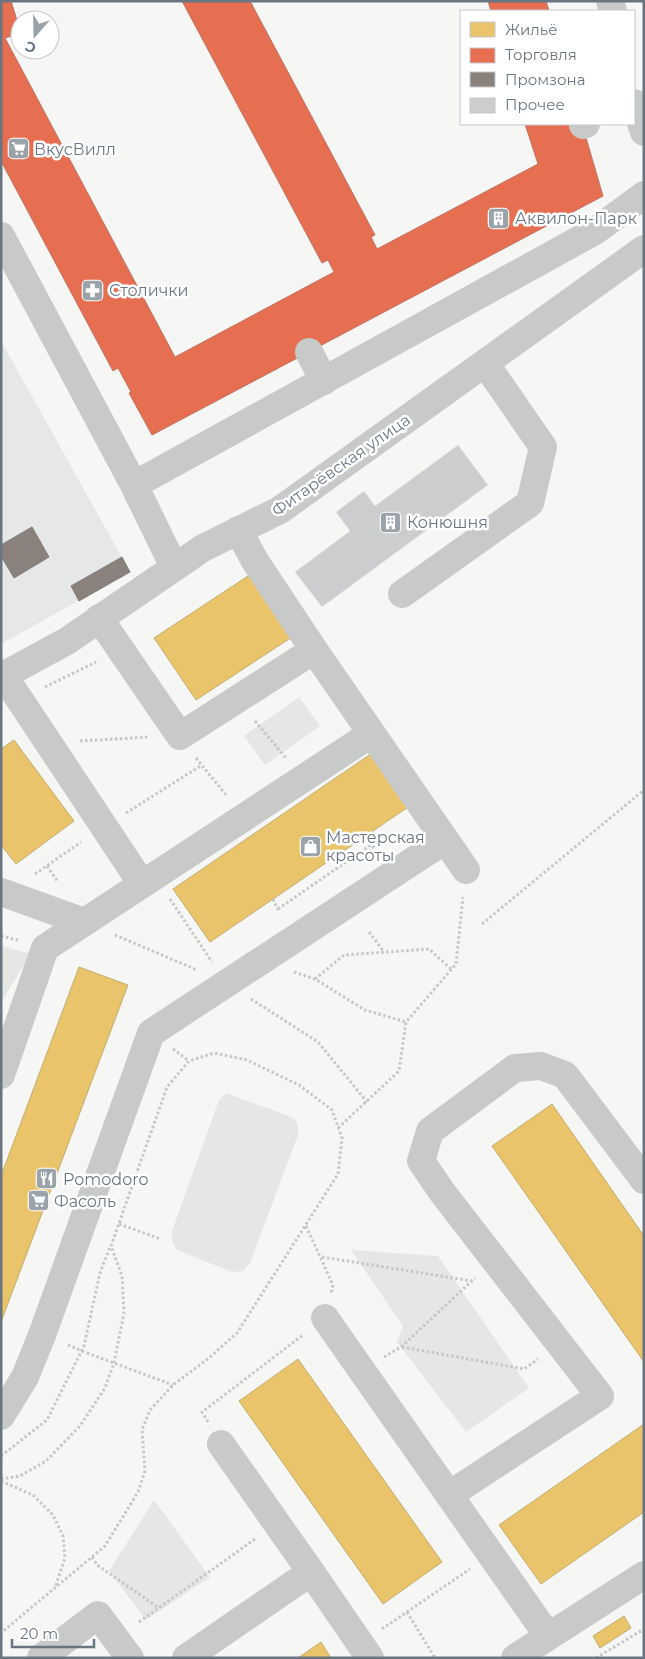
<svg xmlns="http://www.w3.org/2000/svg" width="645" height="1659" viewBox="0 0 645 1659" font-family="Montserrat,sans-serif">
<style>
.built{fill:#e6e7e7}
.green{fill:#e4e7e3}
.homes{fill:#e9c46a;stroke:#c3ad71}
.shops{fill:#e76f51;stroke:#c17160}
.industry{fill:#8a817c;stroke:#807e7e}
.building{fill:#cccdce;stroke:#e5e5e4}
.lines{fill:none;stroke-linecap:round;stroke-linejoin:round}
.path{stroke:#c6c7c8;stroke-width:3;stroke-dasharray:2.5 2.5;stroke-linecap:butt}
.minor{stroke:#c8caca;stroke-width:28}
.path-bridge{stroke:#c6c7c8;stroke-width:3;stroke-dasharray:2.5 2.5;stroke-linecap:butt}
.labels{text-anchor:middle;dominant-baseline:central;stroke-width:5;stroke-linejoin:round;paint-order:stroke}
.poi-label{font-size:16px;fill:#697682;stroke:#fff;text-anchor:start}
.street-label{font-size:16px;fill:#697682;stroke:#fff}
</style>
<rect width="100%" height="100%" fill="#f6f6f5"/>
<path class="built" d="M1,341L130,572L1,644Z"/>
<path class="green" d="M299,697L320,726L265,765L244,736Z
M1,946L31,954L1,1002Z
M226,1093L294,1118L298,1125V1135L250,1263L243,1271L232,1272L177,1250L172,1241V1231L219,1100Z
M351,1250L438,1256L529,1388L466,1432L397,1342L403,1326Z
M154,1500L210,1577L146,1620L109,1571Z"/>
<path class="homes" d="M251,574L292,637L196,700L154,638Z
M14,740L74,821L16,864L1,845V749Z
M378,749L414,803L210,942L173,889Z
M79,967L128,985L1,1322V1176Z
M552,1104L644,1236V1362L492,1146Z
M298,1359L442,1562L383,1604L239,1401Z
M644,1424V1512L541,1584L499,1525Z
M624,1616L631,1628L600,1648L593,1636Z
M321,1642L331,1658H298Z"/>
<path class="shops" d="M1,1H11L20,30V34L5,38L175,357L334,272L328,260L322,263L182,1H250L375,235L371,237L377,249L538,164L525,124H582L603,196L152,435L129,393L131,392L118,368L113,371L1,161Z
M488,1H546L549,11H491Z"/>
<path class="industry" d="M32,527L49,557L14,578L1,556V545Z
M122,557L130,572L79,601L71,586Z"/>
<path class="building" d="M458,445L488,485L322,607L295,572L350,531L336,512L364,491L375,506Z"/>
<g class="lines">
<path class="path" d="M45,687L96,662
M255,721L286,758
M80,741L149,737
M196,758L227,796
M126,813L202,765
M373,831L372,844L376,852
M47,866L58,882
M35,874L81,842
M170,899L212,962
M273,899L278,910
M278,909L372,844
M482,924L644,790
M369,932L384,952
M115,935L197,970
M1,936L18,940
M294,972L315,979L365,1010L406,1022
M315,979L344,955L429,949L451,969
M251,999L318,1042L367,1102
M173,1049L189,1061
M338,1128L399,1071L406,1022L456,964L463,897
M119,1224L161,1239
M306,1226L333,1285L331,1293
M322,1257L472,1281
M402,1347L524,1369L538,1359
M87,1353L173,1385
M384,1357L401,1347L475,1278
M208,1422L202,1412L303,1335
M1,1456L47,1420L84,1346L100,1273L110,1247
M1,1479L20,1476L46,1461L80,1426L105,1388L114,1363L124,1313L122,1276L111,1246L167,1087L189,1061L214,1053L247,1060L299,1085L332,1110L342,1138L338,1174L237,1333L209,1358L173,1385L150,1410L142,1430L145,1471L138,1492L105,1546L1,1633
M1,1481L33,1495L53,1515L63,1536L65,1558L55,1588
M92,1557L97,1565L159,1608
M407,1612L435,1658
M139,1622L255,1539
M382,1629L470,1569
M596,1658L644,1629"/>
<path class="minor" d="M610,1L613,11
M634,103L644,132
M583,125L586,124
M1,236L134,485L174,567
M309,352L324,381
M134,485L595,231L644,195
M238,530L255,561L314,650L466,870
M402,594L530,503L543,447L485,363
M99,618L180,736L314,650
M4,676L142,884
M1,677L67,641L203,548L280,510L644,249
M1,892L84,922
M1,1075L45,948L371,734
M325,1318L548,1636
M1,1416L25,1377L42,1335L151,1033L445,840
M221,1444L311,1572
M449,1495L600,1396L442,1192L421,1161L430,1131L515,1068L541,1066L565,1075L644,1180
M41,1658L98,1615L130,1658
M186,1658L311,1572L370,1658
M515,1658L644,1575"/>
<path class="path-bridge" d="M68,1345L87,1353"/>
</g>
<defs>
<symbol id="supermarket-square" viewBox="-11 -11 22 22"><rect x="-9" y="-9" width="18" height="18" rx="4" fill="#9aa3aa" stroke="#fff"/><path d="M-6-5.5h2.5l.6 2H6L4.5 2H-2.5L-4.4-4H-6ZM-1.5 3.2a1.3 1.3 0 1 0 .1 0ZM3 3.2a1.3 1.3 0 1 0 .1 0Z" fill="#fff"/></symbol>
<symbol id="building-square" viewBox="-11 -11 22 22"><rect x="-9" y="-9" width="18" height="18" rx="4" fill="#9aa3aa" stroke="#fff"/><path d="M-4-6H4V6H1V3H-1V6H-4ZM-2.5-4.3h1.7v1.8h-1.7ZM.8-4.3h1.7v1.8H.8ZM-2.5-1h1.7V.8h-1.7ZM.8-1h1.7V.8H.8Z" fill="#fff"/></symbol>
<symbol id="pharmacy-square" viewBox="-11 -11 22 22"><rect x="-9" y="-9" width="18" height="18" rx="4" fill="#9aa3aa" stroke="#fff"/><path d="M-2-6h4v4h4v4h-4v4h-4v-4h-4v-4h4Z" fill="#fff"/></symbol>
<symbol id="shop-square" viewBox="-11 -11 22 22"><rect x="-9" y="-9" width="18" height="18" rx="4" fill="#9aa3aa" stroke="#fff"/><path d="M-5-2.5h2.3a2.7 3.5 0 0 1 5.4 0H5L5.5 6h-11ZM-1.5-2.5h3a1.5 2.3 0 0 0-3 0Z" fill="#fff"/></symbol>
<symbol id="restaurant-square" viewBox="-11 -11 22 22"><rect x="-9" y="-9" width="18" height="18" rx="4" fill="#9aa3aa" stroke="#fff"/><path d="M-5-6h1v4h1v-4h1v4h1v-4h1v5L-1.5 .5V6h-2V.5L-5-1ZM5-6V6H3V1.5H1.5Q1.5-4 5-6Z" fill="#fff"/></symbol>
</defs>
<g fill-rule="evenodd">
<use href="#supermarket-square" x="6" y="136" width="25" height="25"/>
<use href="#building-square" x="486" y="206" width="25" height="25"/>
<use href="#pharmacy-square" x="80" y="278" width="25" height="25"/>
<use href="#building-square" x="378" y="510" width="25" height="25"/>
<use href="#shop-square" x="298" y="834" width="25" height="25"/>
<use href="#restaurant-square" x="34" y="1166" width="25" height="25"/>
<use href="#supermarket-square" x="26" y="1188" width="25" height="25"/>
</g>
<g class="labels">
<g class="poi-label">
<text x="34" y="149">ВкусВилл</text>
<text x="515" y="218">Аквилон-Парк</text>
<text x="109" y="290">Столички</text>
<text x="407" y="522">Конюшня</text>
<text x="326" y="837">Мастерская<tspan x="326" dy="18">красоты</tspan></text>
<text x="63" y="1179">Pomodoro</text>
<text x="54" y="1201">Фасоль</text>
</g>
<g class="street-label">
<text transform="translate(341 465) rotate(-35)">Фитарёвская улица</text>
</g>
</g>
<rect width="645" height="1659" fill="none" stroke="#697682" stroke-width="5"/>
<rect x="460" y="10" width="175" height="115" fill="#ffffff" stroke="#c3c8cd"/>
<rect x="470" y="22" width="25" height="15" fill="#e9c46a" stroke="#c3c8cd"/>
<text x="505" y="35" font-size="15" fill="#697682">Жильё</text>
<rect x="470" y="48" width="25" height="15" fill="#e76f51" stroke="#c3c8cd"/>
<text x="505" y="60" font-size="15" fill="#697682">Торговля</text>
<rect x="470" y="72" width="25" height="15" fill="#8a817c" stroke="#c3c8cd"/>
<text x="505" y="85" font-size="15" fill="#697682">Промзона</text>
<rect x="470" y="98" width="25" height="15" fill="#cccdce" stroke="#c3c8cd"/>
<text x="505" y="110" font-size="15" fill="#697682">Прочее</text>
<g transform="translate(35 35) rotate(200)"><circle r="24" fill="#ffffff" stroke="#c3c8cd"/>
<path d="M0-4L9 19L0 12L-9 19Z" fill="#9aa3aa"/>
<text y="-8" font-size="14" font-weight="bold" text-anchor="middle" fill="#697682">С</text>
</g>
<path d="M12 1639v8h82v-8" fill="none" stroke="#697682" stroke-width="2.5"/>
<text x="20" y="1639" font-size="15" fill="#697682" stroke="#ffffff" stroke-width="4" paint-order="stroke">20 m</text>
</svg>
